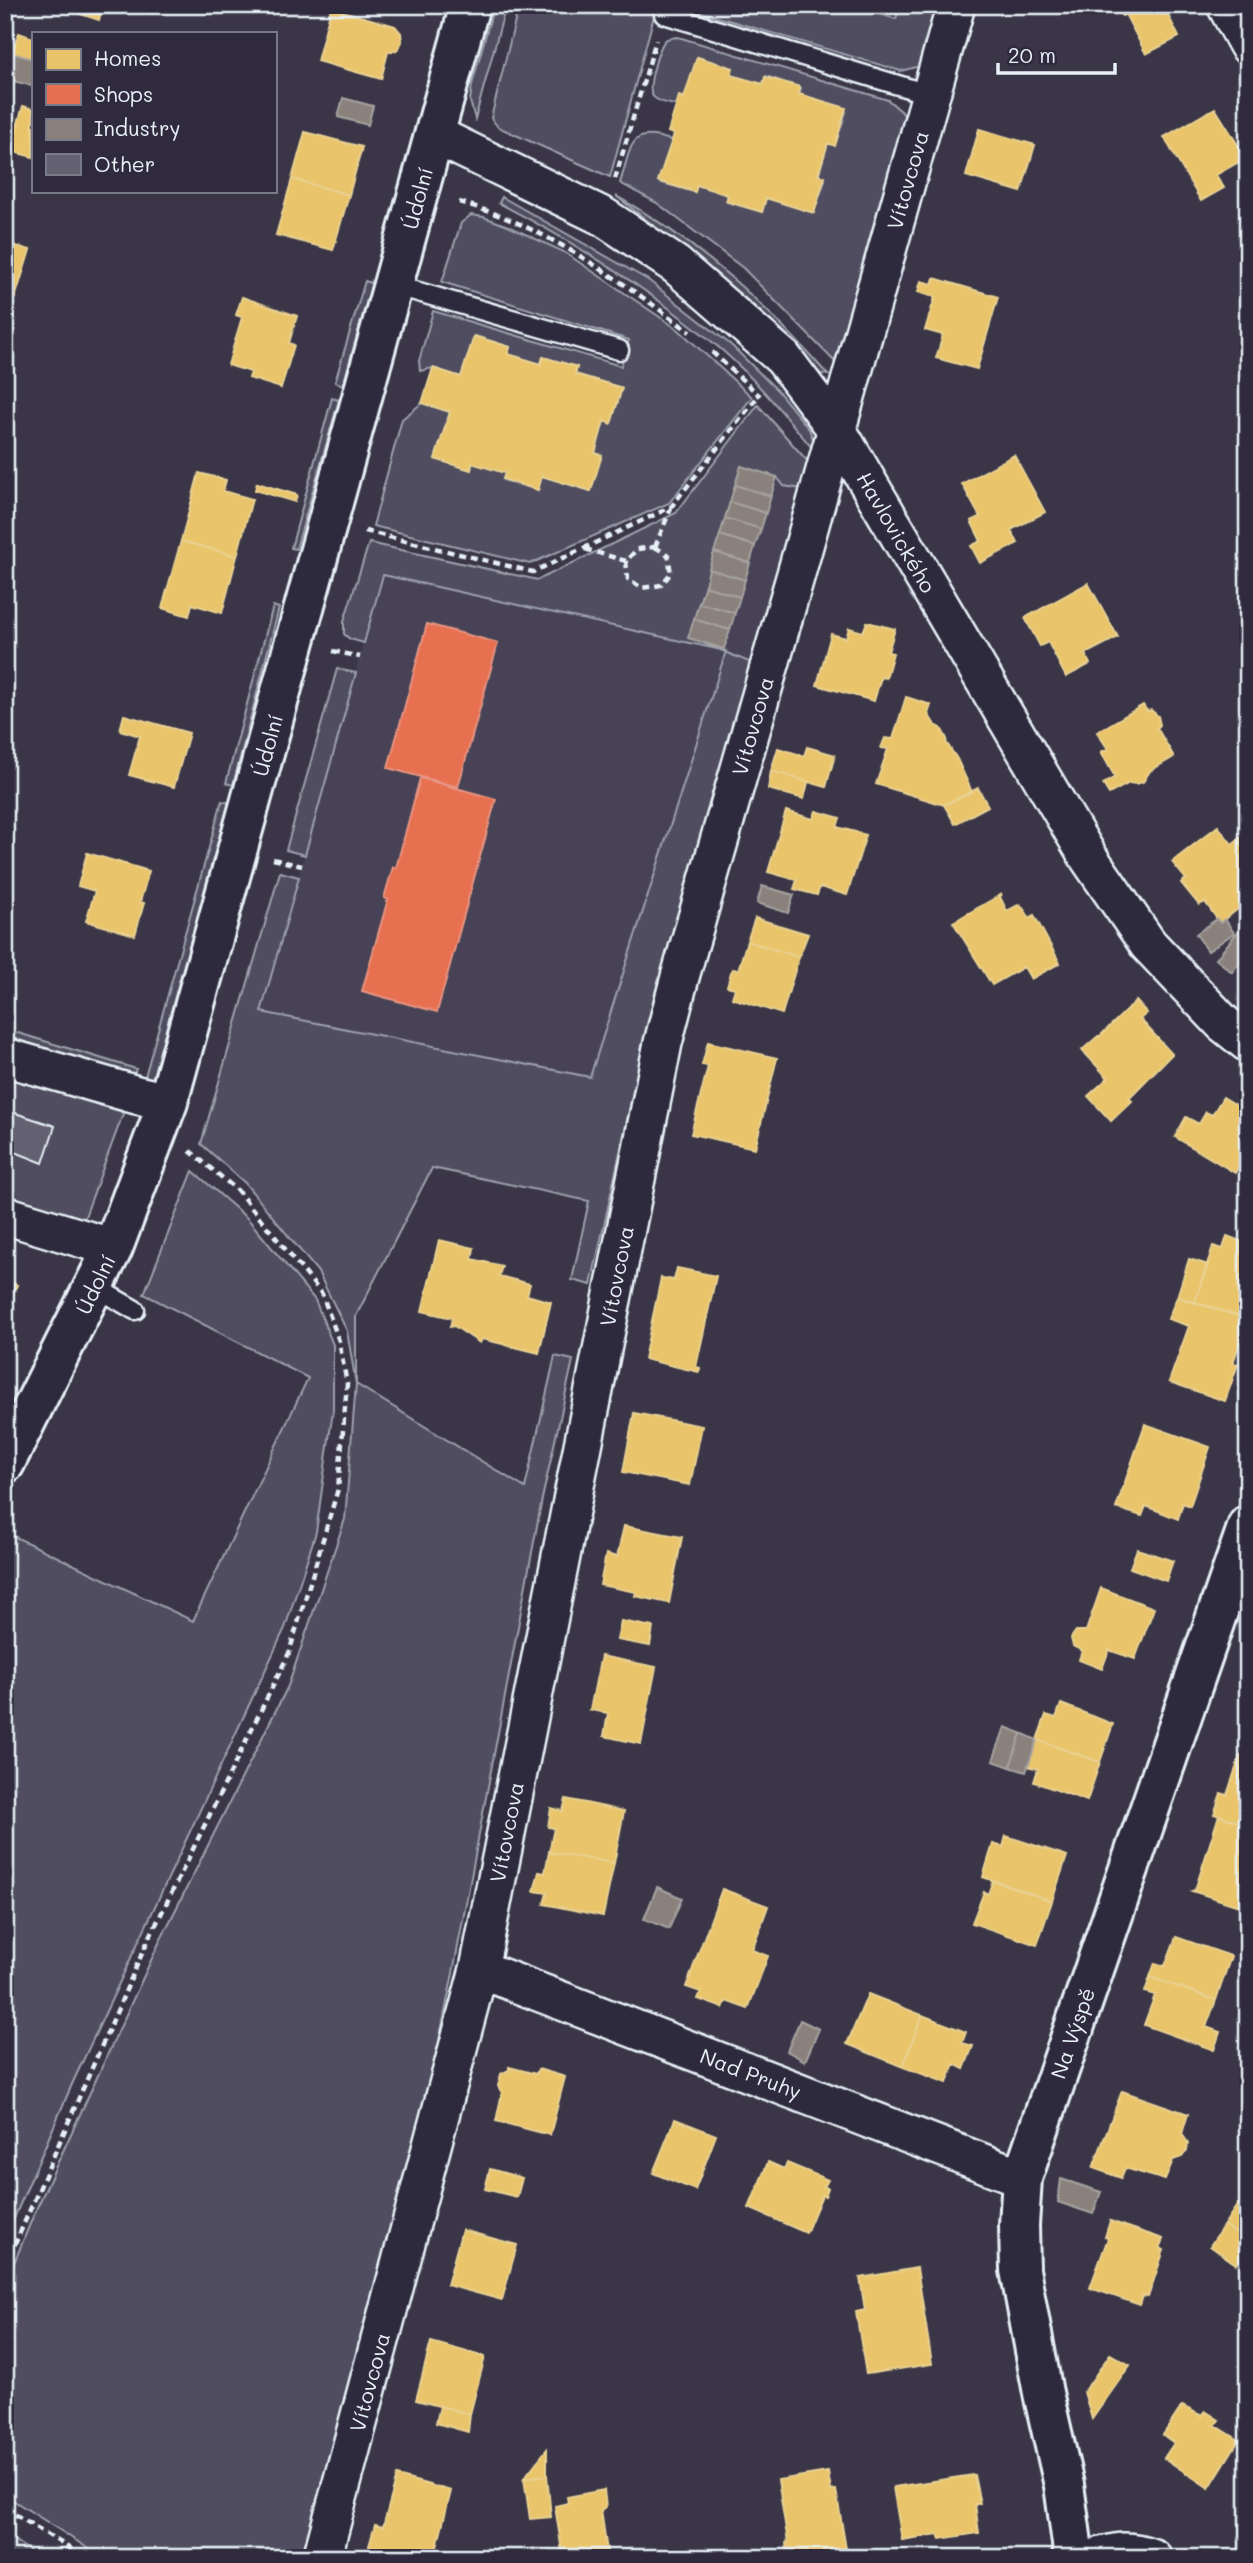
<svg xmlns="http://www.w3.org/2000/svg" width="1253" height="2563" viewBox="0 0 1253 2563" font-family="Mali,sans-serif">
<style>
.built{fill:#464354}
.green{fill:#504e5f;stroke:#9ca0ac;stroke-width:2}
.homes{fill:#e9c46a;stroke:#e9d295;stroke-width:2}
.shops{fill:#e76f51;stroke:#e79683;stroke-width:2}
.industry{fill:#8a817c;stroke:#a6a3a1;stroke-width:2}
.building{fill:#636171;stroke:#e8f1f8;stroke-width:2}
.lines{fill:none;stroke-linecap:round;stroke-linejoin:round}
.service-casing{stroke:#e8f1f8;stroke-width:23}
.minor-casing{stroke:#e8f1f8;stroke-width:42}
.tertiary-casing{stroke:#e8f1f8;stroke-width:44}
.path{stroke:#e8f1f8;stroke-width:4.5;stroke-dasharray:7 5;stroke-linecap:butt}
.service{stroke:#2f2a3d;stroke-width:18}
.minor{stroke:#2f2a3d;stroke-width:37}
.tertiary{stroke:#2f2a3d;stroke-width:38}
.labels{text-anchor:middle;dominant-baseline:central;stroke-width:7;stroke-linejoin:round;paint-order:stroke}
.street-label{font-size:21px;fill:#e8f1f8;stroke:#2f2a3d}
</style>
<rect width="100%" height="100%" fill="#3a3648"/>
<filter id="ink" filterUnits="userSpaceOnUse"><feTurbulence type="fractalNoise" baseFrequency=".0143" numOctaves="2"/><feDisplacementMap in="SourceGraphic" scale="14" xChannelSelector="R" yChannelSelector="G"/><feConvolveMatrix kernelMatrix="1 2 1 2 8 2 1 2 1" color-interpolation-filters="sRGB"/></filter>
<g filter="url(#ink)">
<path class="built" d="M741,466L777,477L802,489L754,664L726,651L590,1077L261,1012L382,575L717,649L688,638Z"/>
<path class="green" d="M494,5H506L475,119L470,101L472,85Z
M519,5H657L610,177L498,127L491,118Z
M677,5H850L896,19L900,5H940L924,65L901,71Z
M678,37L888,100L902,112L907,121L838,365L743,268L657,203L620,183C632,146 628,125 673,141L659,182L694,192L697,185L728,195L727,202L762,212L766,198L814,213L825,180L818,177L828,143L835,145L846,112L799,96L801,88L766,76L763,86L731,75L732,68L698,57L682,107C673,104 657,103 652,95C647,87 659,43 667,39C671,37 675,38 678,37Z
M616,196C698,241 767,305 828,375L821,374L815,369C754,306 686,250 616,196Z
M502,197L648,280L731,345L778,391L809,429L814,441L812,448C784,414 755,379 722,350C653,292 578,244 499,203Z
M471,215L484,217L508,226L564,252L679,330L752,397L669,503L530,564L373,526L402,419L422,403L450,412L435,459L471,470L472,463L505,473L503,480L538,490L542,476L590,491L595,453L604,421L611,423L622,388L575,374L577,367L543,357L541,364L508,354L510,347L475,336L461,377L433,368L420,371L419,361L433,311L621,366L629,340L442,282L461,223Z
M365,281L372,283L343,385L335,382Z
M332,398L339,400L296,549L291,548Z
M758,405L810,464L802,489L784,486L777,477L741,467L689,637L754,664L692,877L654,996L591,1285L572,1280L589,1201L432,1168L356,1316V1384L525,1488L555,1356L573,1360L542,1499L452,1978L410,2181L304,2558H103L5,2495V2285L34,2214L159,1943L288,1686L345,1519L356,1384L347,1331L318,1272L245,1183L201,1144L280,872L299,877L261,1012L590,1077L726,651L383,575L364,643L350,639L344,634V621L369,543L538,580L676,513Z
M273,606L279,608L233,785L226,783Z
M337,669L356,673L305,855L286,850Z
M222,801L229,803L152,1080H144Z
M5,1029L136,1069L132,1080L5,1046Z
M5,1068L103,1094L123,1114L83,1222L5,1198Z
M193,1171L248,1219L315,1300L333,1345V1410L316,1532L285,1628L73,2082L5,2239V1537L7,1533L193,1621L308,1378L144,1294Z
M5,2534L40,2558H5Z"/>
<path class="homes" d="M53,5H103L99,20Z
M1115,5H1141L1142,6L1122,16Z
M1163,5L1179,37L1146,54L1125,14L1142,5Z
M331,8L395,26L401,33L402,42L397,50L388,52L381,79L317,61Z
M19,33L33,38V59L11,53Z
M697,57L733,68L731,75L763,84L765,77L800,87L799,94L846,108L835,146L828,143L818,175L825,177L814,213L766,198L762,212L726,201L728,195L697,185L695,192L658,181L674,134L668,132L679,96L684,98Z
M23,106L33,109V157L10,151Z
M1215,108L1246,158L1216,175L1224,188L1201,201L1164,137Z
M979,129L1035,145L1021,192L966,176Z
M305,132L362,147L349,195L292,179Z
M292,179L349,195L333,250L276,235Z
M5,243L30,250L15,298L5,295Z
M934,278L998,297L977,369L936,358L943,335L925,330L935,297L918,292L921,281L932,284Z
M242,297L297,316L289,343L294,345L281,388L249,378L251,372L228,365L242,317L236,315Z
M474,336L510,347L508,354L541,364L543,357L577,367L575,374L622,388L611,424L604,421L595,453L602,455L591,491L542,476L538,490L503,479L505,473L472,463L471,470L435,459L450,412L422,403L433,368L461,377Z
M1014,455L1045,512L1011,530L1018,543L980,563L971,546L981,541L971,521L980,517L962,484Z
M199,473L226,480L223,491L252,499L237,556L181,541Z
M257,483L297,495L295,502L255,490Z
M181,541L237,556L222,613L192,604L189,616L162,608Z
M1088,583L1118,637L1085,654L1090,664L1066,677L1048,642L1040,646L1025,618Z
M867,622L895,629L888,652L893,653L886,678L881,677L874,701L817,685L831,634L846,638L849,628L863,632Z
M906,697L931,705L928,714L935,725L941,728L947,739L946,742L957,759L972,792L944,805L876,784L888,749L881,748L885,738L893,739Z
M1143,705L1147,711L1151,710L1158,716L1160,725L1157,728L1174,757L1150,771L1143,782L1136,784L1129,783L1109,794L1103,784L1115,777L1101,752L1108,749L1097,732Z
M124,715L189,733L174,787L129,775L140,736L120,730Z
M807,747L835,755L826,787L771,771L778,748L804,756Z
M771,771L808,782L804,799L768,789Z
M978,788L988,806L955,824L944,805Z
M786,811L813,819L816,811L840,818L837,827L866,835L847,895L820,887L817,895L794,889L797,880L768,872Z
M1218,826L1232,844L1246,833L1248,835V901L1220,923L1205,902L1199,905L1181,883L1186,879L1172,862Z
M87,853L149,871L140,902L144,903L135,935L86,921L95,891L78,886Z
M1002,894L1000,897L1007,911L1020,904L1030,918L1034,915L1060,963L1031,979L1024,967L992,985L953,922Z
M755,918L808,934L799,957L747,941Z
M747,941L799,957L782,1014L732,998L735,988L727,986L732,969L738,970Z
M1136,1001L1147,1013L1140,1019L1172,1054L1129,1098L1132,1101L1111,1121L1088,1096L1108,1078L1082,1050L1098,1036L1099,1037Z
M708,1042L777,1058L755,1148L691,1134L708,1066L702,1065Z
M1223,1097L1248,1112V1131L1241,1143L1248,1147V1152L1235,1173L1175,1137L1186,1117L1199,1124L1206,1112L1212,1115Z
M1227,1236L1248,1244V1319L1195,1302L1213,1246L1223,1249Z
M439,1240L474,1248L472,1259L502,1266L499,1276L530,1284L527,1295L551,1302L539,1353L482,1339L480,1343L454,1326L450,1327L452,1318L422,1311Z
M1189,1259L1208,1265L1195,1302L1177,1297Z
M677,1268L716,1276L696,1367L700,1368L699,1372L644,1359L661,1278L674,1280Z
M5,1279L17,1285L5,1310Z
M1177,1297L1248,1319L1233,1363L1238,1364L1225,1401L1169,1382L1189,1326L1168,1319Z
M634,1413L702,1426L690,1485L623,1472Z
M1145,1424L1210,1447L1190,1506L1183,1503L1178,1519L1146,1506L1142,1516L1116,1508Z
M624,1526L682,1537L669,1603L635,1596L636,1592L600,1585L606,1554L617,1557Z
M1137,1549L1173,1561L1166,1581L1130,1568Z
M1101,1588L1154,1608L1135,1659L1109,1650L1102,1669L1079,1660L1082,1651L1073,1646L1071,1638L1076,1631H1086Z
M621,1621L653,1627L650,1646L617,1640Z
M601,1656L656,1667L641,1744L604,1736L608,1713L590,1710Z
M1061,1704L1113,1724L1100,1762L1037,1740L1046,1715L1056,1718Z
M1037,1740L1100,1762L1087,1801L1034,1782L1038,1769L1028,1766Z
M1240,1756L1248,1759V1825L1214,1814L1221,1793L1227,1795Z
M566,1799L624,1811L614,1863L549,1852L554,1828L548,1827L551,1808L563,1811Z
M1219,1815L1248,1825V1909L1192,1891L1195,1890Z
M1006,1836L1067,1856L1052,1901L983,1877L993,1844L1003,1847Z
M549,1852L614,1863L603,1916L544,1904L547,1893L534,1891L539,1872L545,1873Z
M993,1880L1052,1901L1037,1945L972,1923L984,1892L988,1894Z
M722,1889L768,1906L752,1950L768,1956L748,2009L726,2001L723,2008L698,1999L701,1992L686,1987Z
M1176,1937L1231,1956L1216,2000L1150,1977L1155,1963L1165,1966Z
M1150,1977L1216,2000L1206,2027L1220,2032L1214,2050L1144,2025L1155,1995L1145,1992Z
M868,1994L922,2015L903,2067L847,2044Z
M922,2015L966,2032L962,2043L973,2046L964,2069L954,2064L947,2083L903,2067Z
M509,2067L536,2074L538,2069L565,2077L550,2135L496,2121L502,2093L498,2086L501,2074L509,2070Z
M1122,2091L1188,2114L1182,2134L1188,2143L1187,2150L1182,2157L1173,2160L1165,2180L1125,2168L1121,2178L1093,2168Z
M675,2119L716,2135L695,2190L653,2173Z
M768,2162L784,2169L787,2163L828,2180L824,2187L828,2188L825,2196L822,2195L806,2233L749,2208Z
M490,2169L522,2178L517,2197L485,2189Z
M1238,2204L1248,2211V2241L1224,2225Z
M1110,2221L1163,2239L1160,2248L1164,2250L1148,2297L1143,2296L1140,2305L1090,2288L1108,2238L1105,2237Z
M1224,2225L1248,2241V2247L1236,2264L1210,2246Z
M462,2230L517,2245L502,2300L447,2285Z
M917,2268L932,2364L866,2374L856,2312L865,2310L860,2278Z
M431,2342L485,2357L470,2414L416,2400Z
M1110,2354L1130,2365L1092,2419L1084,2392Z
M440,2406L470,2414L468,2432L436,2423Z
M1182,2406L1202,2416L1205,2411L1219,2420L1215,2425L1239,2440L1209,2488L1164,2458L1174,2443L1163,2435Z
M547,2449V2475L524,2478Z
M828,2472L831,2491L836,2490L846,2549L788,2558L786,2543L788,2542L778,2480Z
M547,2475L551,2517L530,2519L524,2478Z
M974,2475L980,2504H975L979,2533L940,2539L938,2534L902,2540L893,2487Z
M397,2476L451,2491L435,2554L427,2552L425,2558H386L388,2551L369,2546L375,2525L383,2527Z
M604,2490L606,2507L601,2510L608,2558H563L555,2506L568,2503L567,2497Z"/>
<path class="shops" d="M427,624L498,643L458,787L388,768Z
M420,778L496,799L437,1012L362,991L388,899L384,898L393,867L396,868Z"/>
<path class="industry" d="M11,53L33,59V86L5,79Z
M343,98L373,106L368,125L338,117Z
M741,466L777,477L771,496L735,485Z
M735,485L771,496L766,513L730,502Z
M730,502L766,513L761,529L725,518Z
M725,518L761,529L755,546L720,535Z
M720,535L755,546L750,563L714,552Z
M714,552L750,563L745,580L709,569Z
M709,569L745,580L740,597L705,586Z
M705,586L740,597L735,613L699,603Z
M699,603L735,613L730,630L694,619Z
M694,619L730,630L724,649L688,638Z
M762,886L794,895L788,913L757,903Z
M1217,919L1220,923L1225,919L1234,933L1208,951L1196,934Z
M1239,930L1248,937V952L1232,972L1216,959Z
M1005,1727L1021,1733L1010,1767L993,1761Z
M1021,1733L1037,1740L1026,1772L1010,1767Z
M657,1887L682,1898L669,1929L644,1919Z
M800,2020L819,2029L805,2061L787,2051Z
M1061,2179L1101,2192L1093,2214L1058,2202Z
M781,2554L782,2558L761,2557Z"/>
<path class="building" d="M12,1112L55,1126L43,1163L5,1148V1127L9,1114L11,1115Z"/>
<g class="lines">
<defs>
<path id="service" d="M664,14L931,95
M394,285L619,350
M93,1286L135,1310"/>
<path id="minor" d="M1226,5L1248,45
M435,135L604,217L676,265L783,358L837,430L1089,858L1148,944L1223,1023L1248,1043
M5,1057L137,1095L168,1102
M5,1215L113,1248
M479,1969L1022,2178
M322,2558L479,1969L663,1043L680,977L796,574L956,5
M1095,2558C1118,2551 1129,2549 1153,2558"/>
<path id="tertiary" d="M5,1463L113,1248L168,1102L470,5
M1074,2558L1064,2485L1043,2393L1020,2270L1019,2225L1022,2178L1248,1525"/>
</defs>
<use href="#service" class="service-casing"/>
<use href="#minor" class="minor-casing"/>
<use href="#tertiary" class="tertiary-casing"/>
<path class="path" d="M615,179L656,40
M459,202C544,225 620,280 690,332
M712,352L760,396
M365,531L533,572L671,507L759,395
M655,547L668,555L671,573L661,585L642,588L628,579L626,561L637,549Z
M655,547L671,508
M585,549L626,561
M333,651L360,657
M273,859L302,866
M5,2267L144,1949L289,1653L338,1489L347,1384L339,1341L322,1294L237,1190L190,1151
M5,2508L85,2558"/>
<use href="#service" class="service"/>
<use href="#minor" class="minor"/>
<use href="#tertiary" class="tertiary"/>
</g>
</g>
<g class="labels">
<g class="street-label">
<text transform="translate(907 180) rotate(-74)">Vítovcova</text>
<text transform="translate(417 198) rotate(-75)">Údolní</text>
<text transform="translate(897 532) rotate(60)">Havlovického</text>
<text transform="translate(752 726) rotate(-74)">Vítovcova</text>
<text transform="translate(267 745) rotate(-75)">Údolní</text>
<text transform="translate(616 1276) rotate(-79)">Vítovcova</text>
<text transform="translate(95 1284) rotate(-64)">Údolní</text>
<text transform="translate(506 1832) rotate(-79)">Vítovcova</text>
<text transform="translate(1072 2033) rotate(-71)">Na Výspě</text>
<text transform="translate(751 2073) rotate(21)">Nad Pruhy</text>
<text transform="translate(369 2382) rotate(-75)">Vítovcova</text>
</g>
</g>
<rect width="1253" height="2563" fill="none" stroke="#2f2a3d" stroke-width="28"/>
<rect x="14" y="14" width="1225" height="2535" fill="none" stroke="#e8f1f8" stroke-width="2.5" filter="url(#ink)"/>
<rect x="32" y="32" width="245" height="161" fill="#2f2a3d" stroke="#797a88" stroke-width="2"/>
<rect x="46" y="49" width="35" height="21" fill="#e9c46a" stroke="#797a88" stroke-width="2"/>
<text x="94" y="66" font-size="21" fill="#e8f1f8">Homes</text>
<rect x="46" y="84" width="35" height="21" fill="#e76f51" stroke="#797a88" stroke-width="2"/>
<text x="94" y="102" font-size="21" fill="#e8f1f8">Shops</text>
<rect x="46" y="119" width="35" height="21" fill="#8a817c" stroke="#797a88" stroke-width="2"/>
<text x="94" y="136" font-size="21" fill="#e8f1f8">Industry</text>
<rect x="46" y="154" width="35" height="21" fill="#636171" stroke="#797a88" stroke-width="2"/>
<text x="94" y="172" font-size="21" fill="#e8f1f8">Other</text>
<path d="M998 63v10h117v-10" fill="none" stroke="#e8f1f8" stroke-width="3.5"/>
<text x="1008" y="63" font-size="21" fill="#e8f1f8" stroke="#2f2a3d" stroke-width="5" paint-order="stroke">20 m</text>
</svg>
